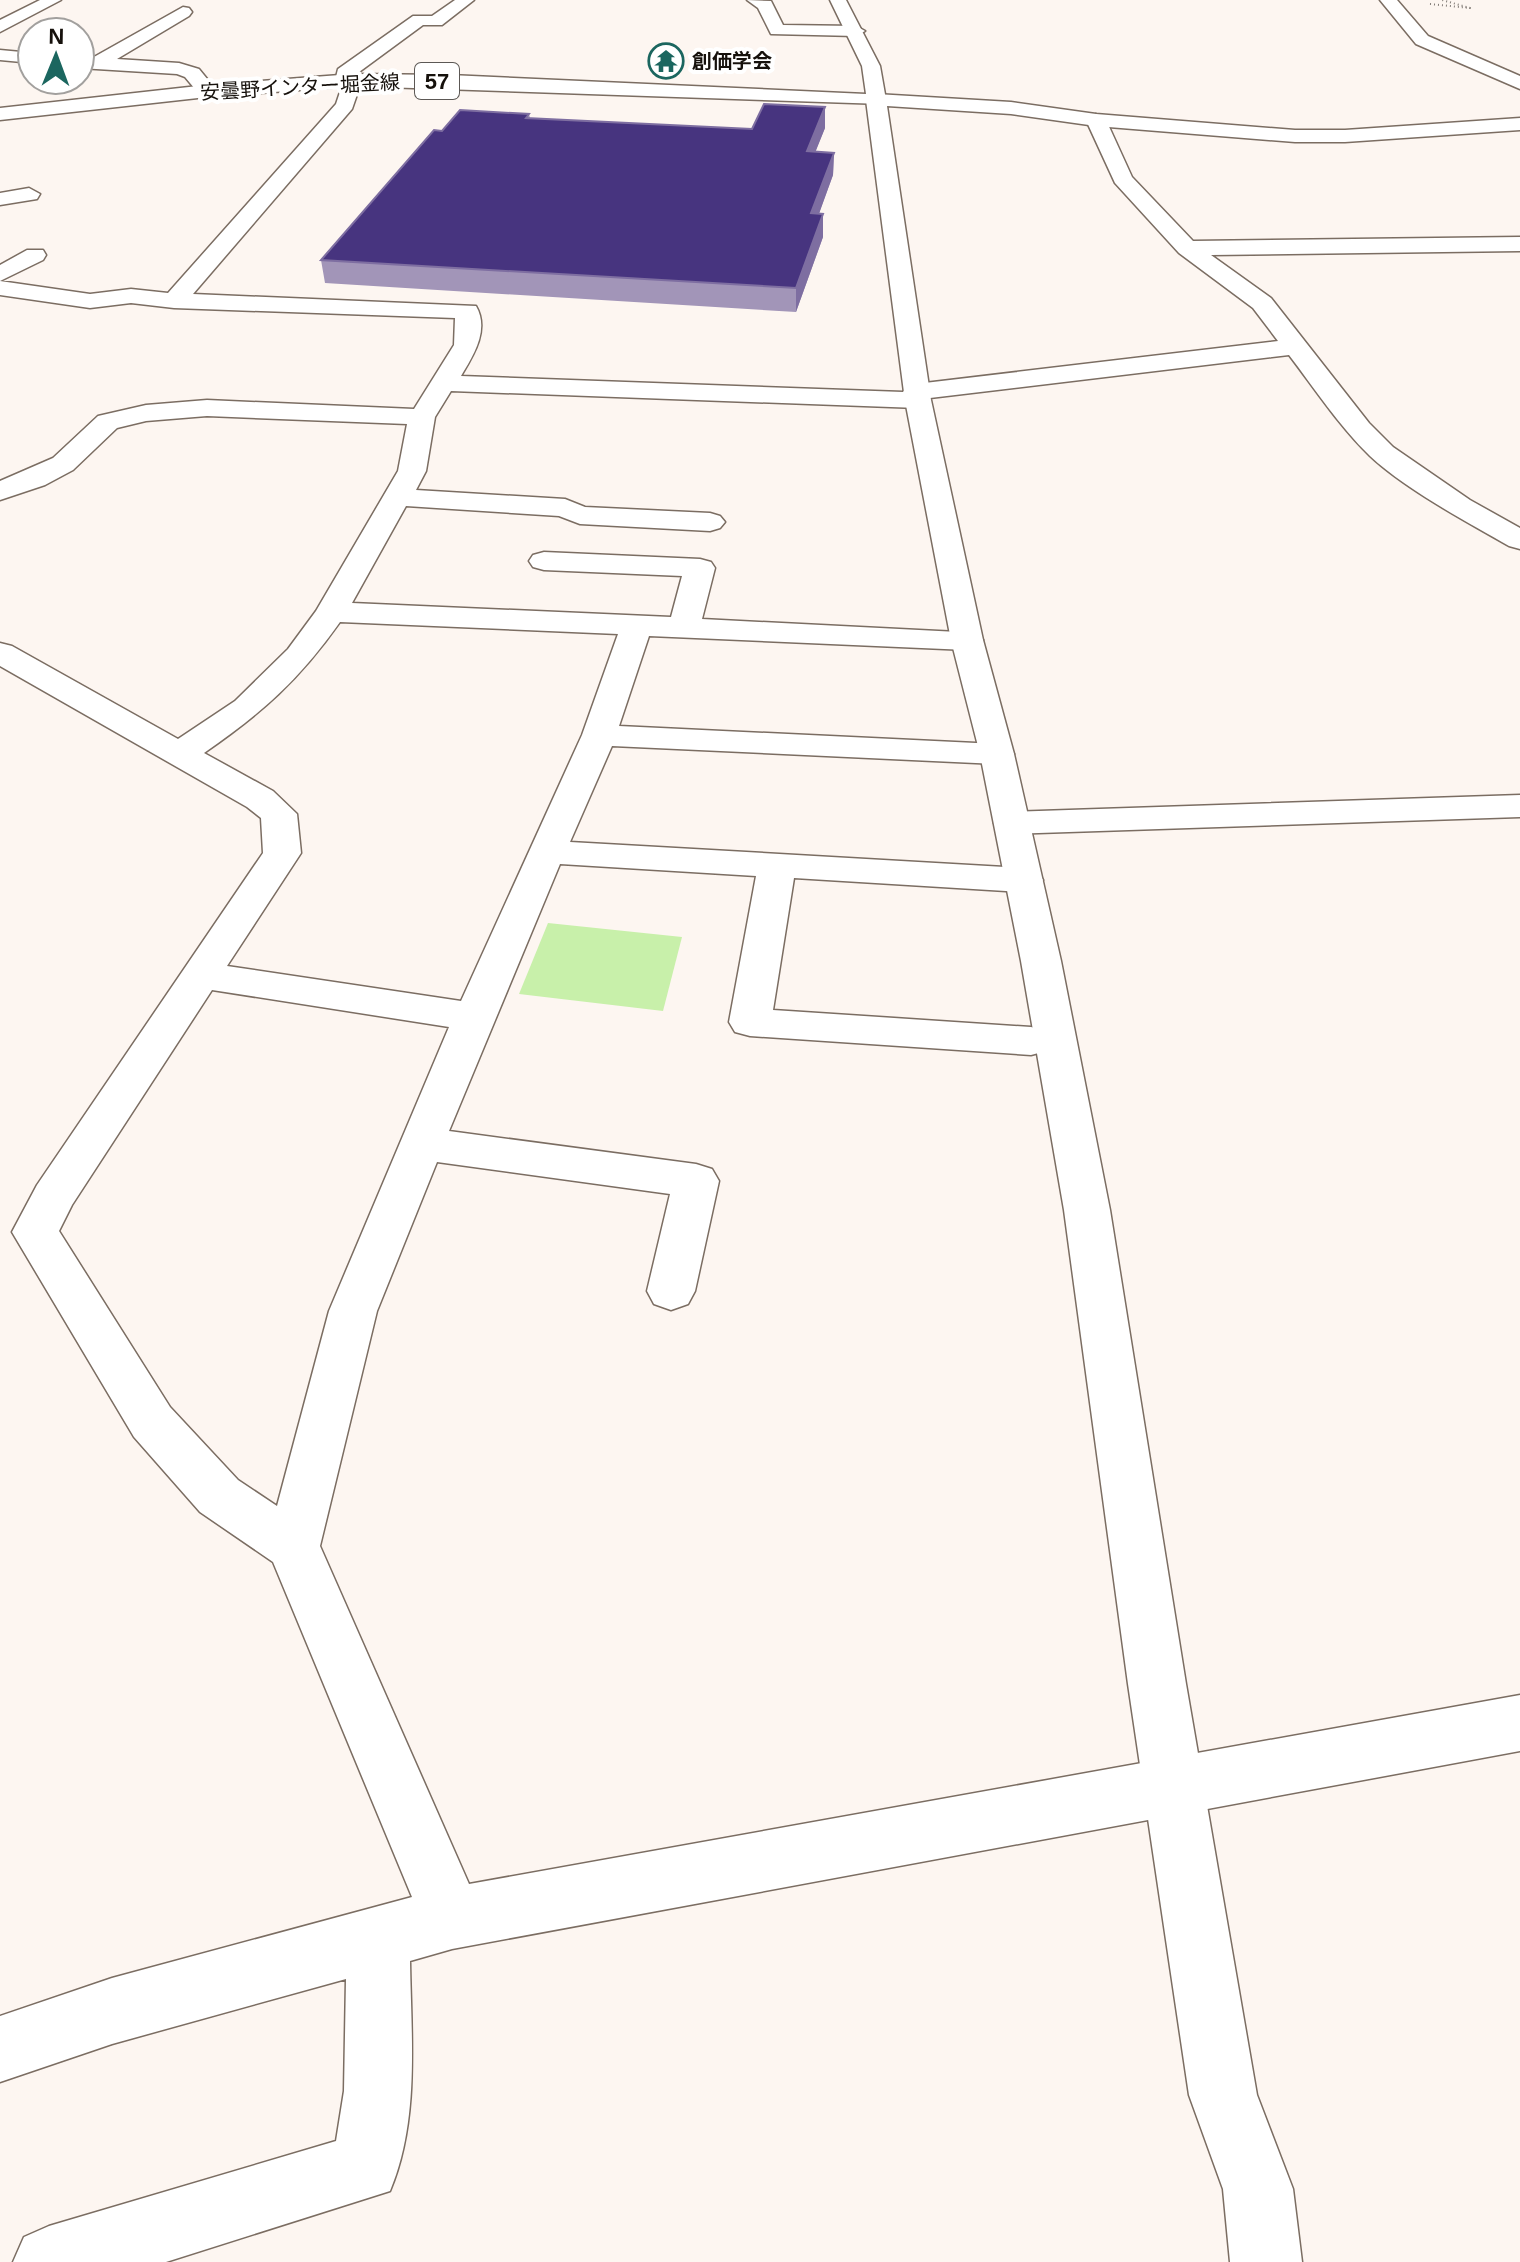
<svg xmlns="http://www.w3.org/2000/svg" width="1520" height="2262" viewBox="0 0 1520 2262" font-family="Arial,'Noto Sans JP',sans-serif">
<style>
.green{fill:#c8f0aa}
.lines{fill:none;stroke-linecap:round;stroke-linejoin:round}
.street-casing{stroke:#7b6d62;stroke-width:3}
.secondary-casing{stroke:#7b6d62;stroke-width:3}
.primary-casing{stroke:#7b6d62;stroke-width:3}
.path{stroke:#837d78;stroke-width:2;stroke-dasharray:1 3;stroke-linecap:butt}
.street{fill:#fff;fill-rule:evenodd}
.secondary{fill:#fff;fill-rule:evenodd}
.primary{fill:#fff;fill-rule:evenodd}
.wall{fill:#a295b8}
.shaded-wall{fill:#7e6ea1}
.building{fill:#47347f;stroke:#7e6ea1;stroke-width:2}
.labels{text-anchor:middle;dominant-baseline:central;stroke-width:8;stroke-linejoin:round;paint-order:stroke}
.far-poi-label{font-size:20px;font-weight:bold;fill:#16110c;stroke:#fff;text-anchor:start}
.far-street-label{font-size:20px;fill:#16110c;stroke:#fff}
.shield{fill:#fff;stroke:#5c5855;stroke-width:2}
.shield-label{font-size:22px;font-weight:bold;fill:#16110c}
</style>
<rect width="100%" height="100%" fill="#fdf6f1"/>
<path class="green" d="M548,923L682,937L663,1011L519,994Z"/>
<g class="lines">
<defs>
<path id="street" d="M40,0H61L0,32V20Z
M455,0H474L442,25H423L355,75L362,80L352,109L193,294L476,306C490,330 473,356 461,376L903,392L907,386L916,384L1278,341L1253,308L1179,253L1115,183L1086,120L1096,114L1106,120L1132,177L1193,241L1520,237V251L1211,255L1271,298L1369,423L1393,447L1470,500L1520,528V549L1509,546C1467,522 1405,489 1370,456C1339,426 1315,389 1289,355L930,398L927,406L918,408L451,391L435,417L426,471L416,490L565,499L585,507L710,513L720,516L725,522L720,528L710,531L580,524L559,516L406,506L352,603L671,617L682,576L544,570L533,567L529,561L533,555L544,552L700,559L711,562L715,568L702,619L978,633L983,640L978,647L967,650L649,636L619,726L997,744L1009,747L1014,754L1009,761L997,764L612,746L570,842L1024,868L1037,872L1043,880L1037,888L1024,892L794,878L773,1010L1031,1027L1046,1031L1052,1041L1046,1051L1031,1055L750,1036L735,1032L729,1022L756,876L560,864L449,1131L696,1164L712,1169L719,1181L695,1291L688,1304L671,1310L654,1304L647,1291L670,1194L437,1162L377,1311L320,1546L469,1884L1520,1695V1751L452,1949L410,1961C411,2037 420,2120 390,2191L166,2262H13L24,2237L49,2226L336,2141L344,2091L346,1979L112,2044L0,2082V2016L112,1978L412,1897L273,1562L200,1512L134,1437L12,1232L37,1185L263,853L261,818L247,807L0,666V643L12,646L178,739L235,701L288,649L316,611L398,471L407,424L207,416L146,421L117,428L73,470L45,485L0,500V481L53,458L98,416L146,405L207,400L414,409L454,345L455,318L174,308L131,303L90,308L0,295V265L27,250H43L46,255L43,260L0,281L90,294L131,289L168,293L336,104L342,86L335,81L338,69L413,16H432ZM340,622L618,634L582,735L461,1001L227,966L301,853L297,814L273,791L204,753C262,713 299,680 340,622ZM212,990L449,1027L329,1311L277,1506L238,1480L170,1407L59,1231L72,1205Z
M747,0L771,1L783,25L856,26L865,31L856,36L771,34L758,8Z
M183,7L189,8L192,12L189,16L117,59L179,63L199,69L217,91L214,95H200L185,77L177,74L80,68V56L94,57Z
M0,50L32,53V63L0,60Z
M29,188L40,194L37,199L0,205V193Z
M1520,795V817L1012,834L999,831L994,823L999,815L1012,812Z"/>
<path id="secondary" d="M1380,0H1397L1428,36L1520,76V89L1416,44Z
M876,94L1011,102L1096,114L1295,130H1345L1520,118V130L1345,142H1295L1096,126L1011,114L887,106L931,400L983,640L1014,754L1061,961L1110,1210L1186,1684L1257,2095L1293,2189L1302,2262H1230L1223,2189L1189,2095L1128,1684L1064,1210L1021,961L980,754L951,640L905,400L866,100Z"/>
<path id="primary" d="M830,0H846L880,66L886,100L883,104L353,86L207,97L0,120V108L207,85L353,74L450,75L866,94L862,66Z"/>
</defs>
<use href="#street" class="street-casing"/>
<use href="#secondary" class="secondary-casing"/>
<use href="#primary" class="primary-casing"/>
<path class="path" d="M1430,4L1470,8L1442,0"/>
<use href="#street" class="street"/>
<use href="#secondary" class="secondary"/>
<use href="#primary" class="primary"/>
</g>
<path class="wall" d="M825,107V128L815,152L834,153L833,175L819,213L823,237L796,312L325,283L321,260L442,131L529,114L530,118L752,129Z"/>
<path class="shaded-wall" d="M825,107V128L807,173V151Z
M834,153L833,175L811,236V213Z
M823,214V237L796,312V288Z"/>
<path class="building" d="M764,104L825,107L807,151L834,153L811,213L823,214L796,288L321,260L434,130L442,131L460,110L529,114L526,118L752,129Z"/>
<defs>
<symbol id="temple-ring" viewBox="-11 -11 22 22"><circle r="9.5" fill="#fff" stroke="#1b665f" stroke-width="1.5"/><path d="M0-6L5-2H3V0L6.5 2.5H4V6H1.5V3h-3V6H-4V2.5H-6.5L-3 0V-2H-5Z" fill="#1b665f"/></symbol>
</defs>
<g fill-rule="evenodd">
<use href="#temple-ring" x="646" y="41" width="40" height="40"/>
</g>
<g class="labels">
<g class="far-poi-label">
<text x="692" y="61">創価学会</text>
</g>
<g class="far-street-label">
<text transform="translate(300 87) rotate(-3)">安曇野インター堀金線</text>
</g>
<rect class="shield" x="415" y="63" width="44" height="36" rx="6"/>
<g class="shield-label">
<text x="437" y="81">57</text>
</g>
</g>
<g transform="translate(56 56) rotate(1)"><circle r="38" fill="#ffffff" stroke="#a2a09e" stroke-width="2"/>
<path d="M0-6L14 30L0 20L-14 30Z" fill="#1b665f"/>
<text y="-12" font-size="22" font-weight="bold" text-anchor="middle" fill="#16110c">N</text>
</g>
</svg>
